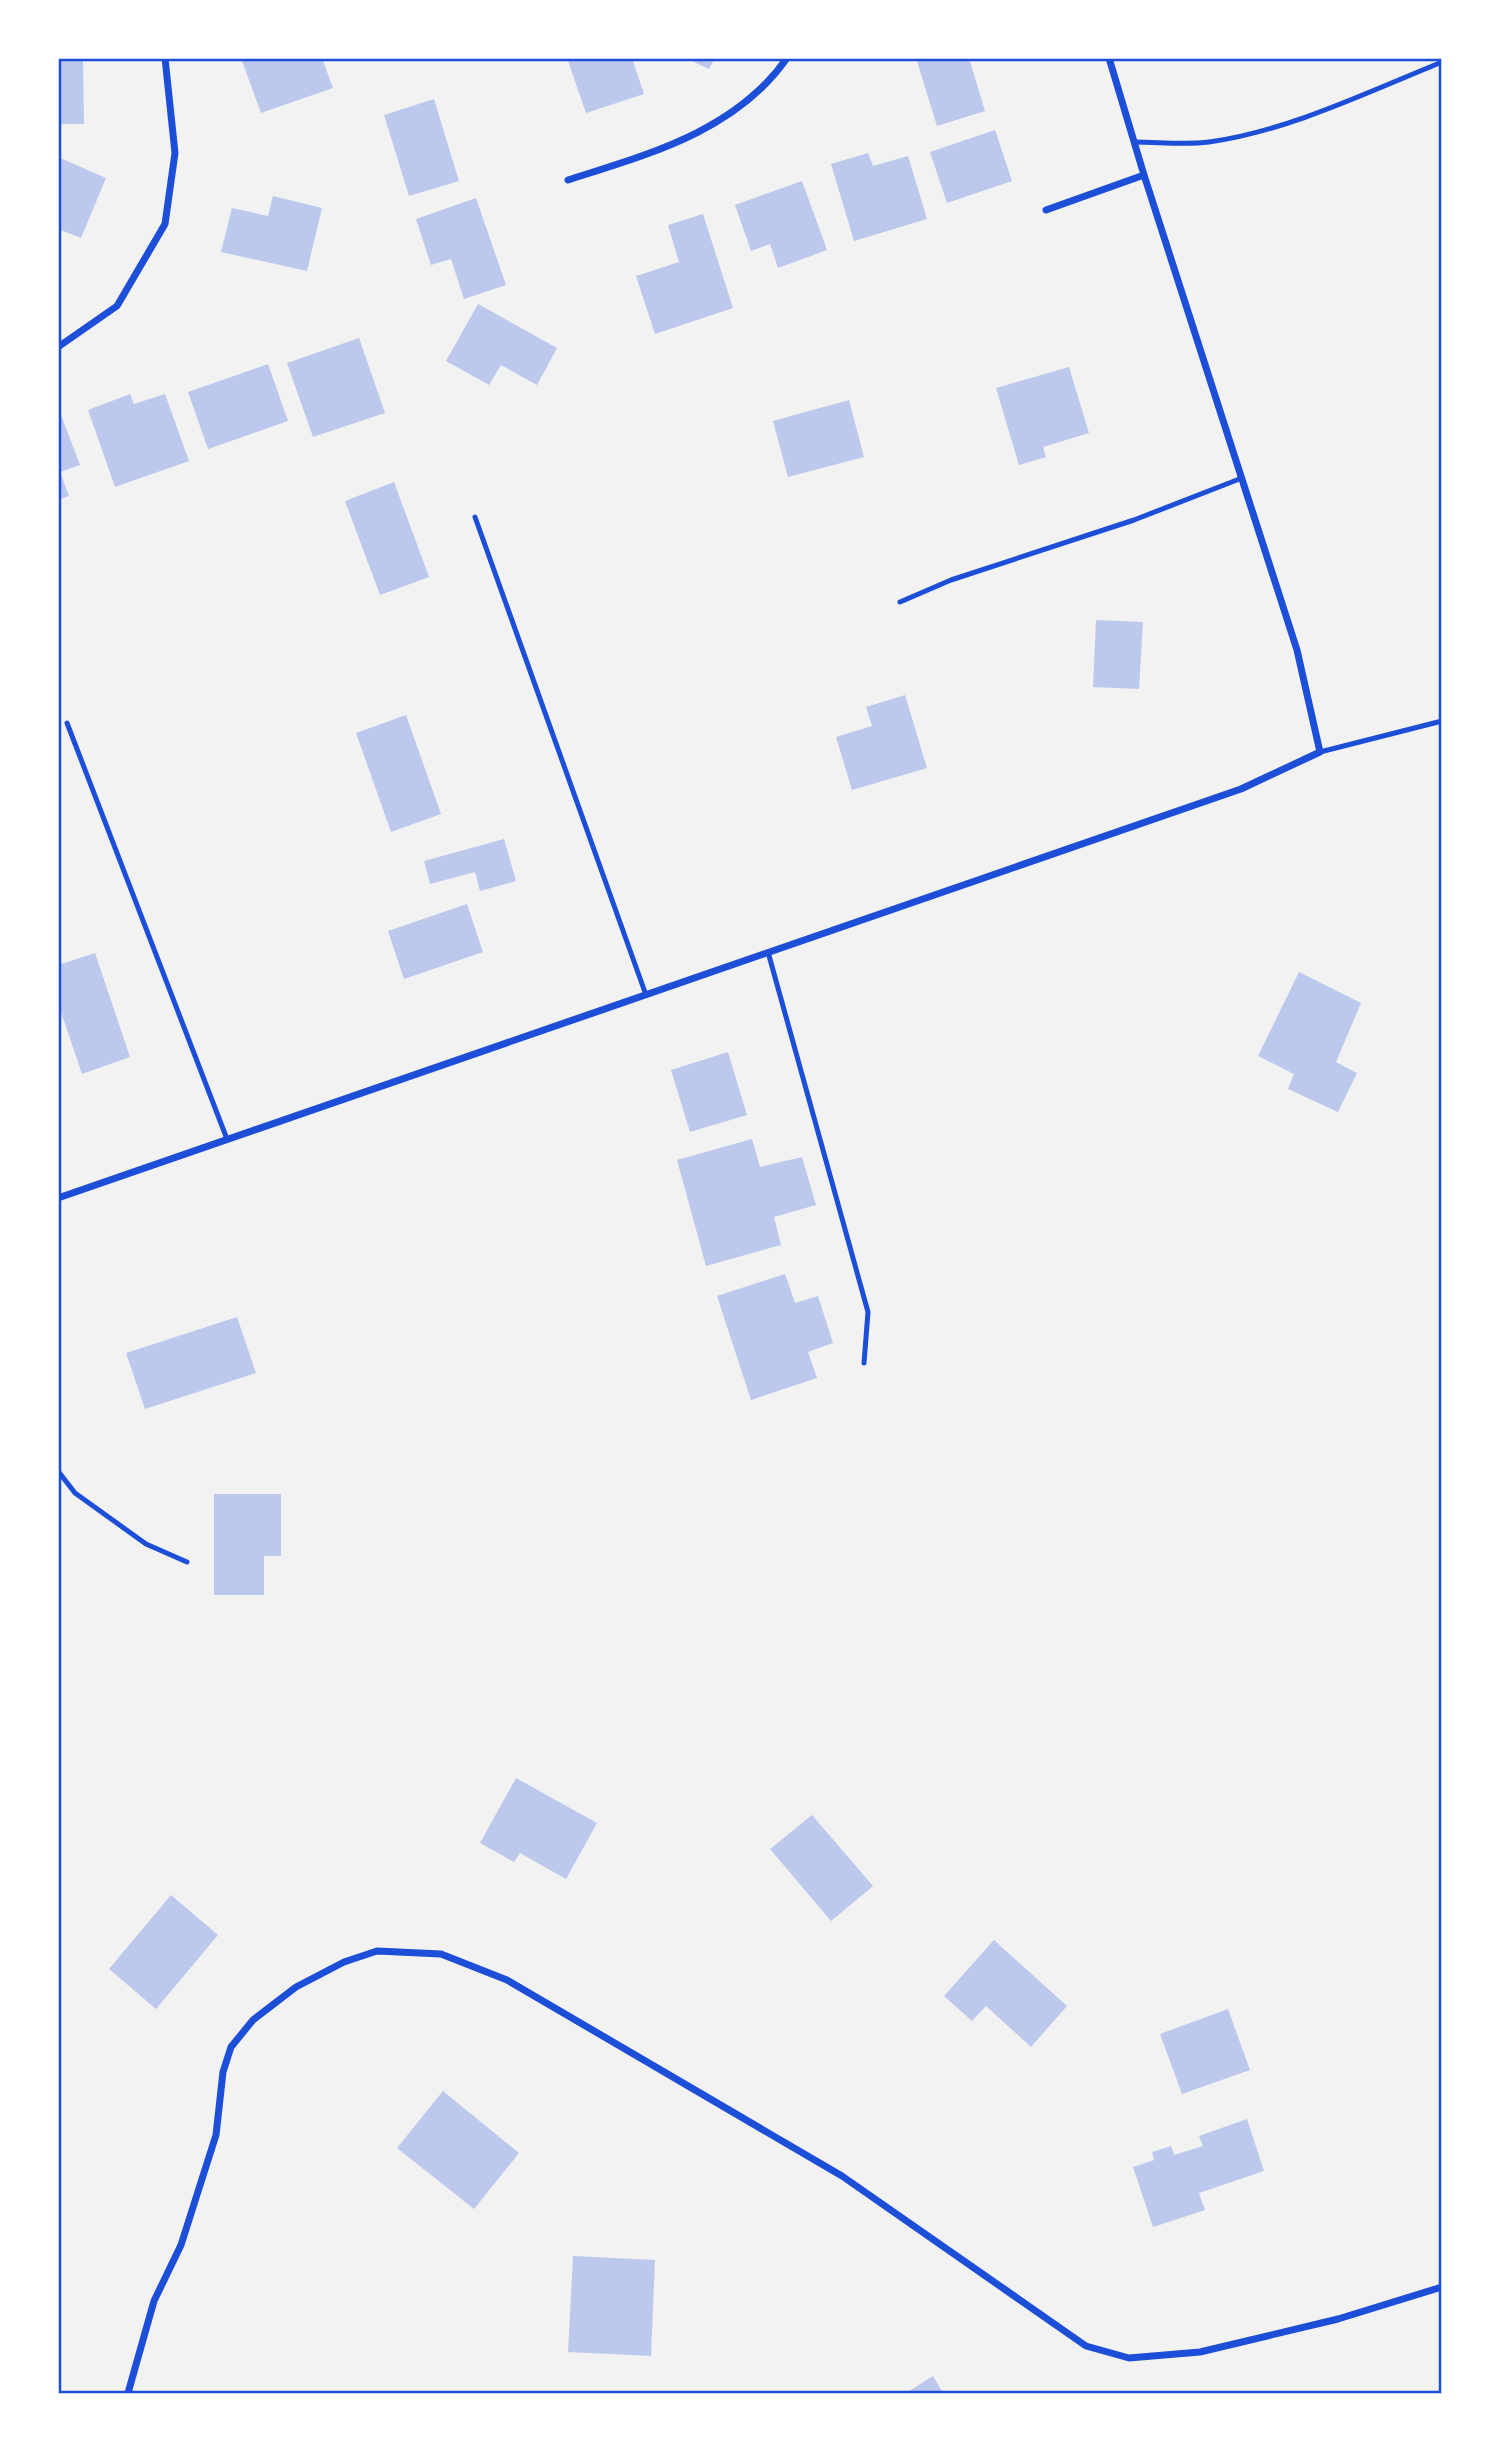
<svg xmlns="http://www.w3.org/2000/svg" width="1500" height="2451" viewBox="0 0 1500 2451" font-family="Raleway,sans-serif">
<style>
.building{fill:#bdc9ec}
.lines{fill:none;stroke-linecap:round;stroke-linejoin:round}
.service{stroke:#1d4ed8;stroke-width:5}
.minor{stroke:#1d4ed8;stroke-width:7}
.neatline{fill:none;stroke:#1d4ed8;stroke-width:2.5}
</style>
<rect width="100%" height="100%" fill="#f2f2f2"/>
<path class="building" d="M58,58H83L84,124H58Z
M241,58H322L333,88L261,113Z
M567,58H632L644,94L586,113Z
M685,58H715L709,69Z
M916,58H969L985,111L937,126Z
M434,99L459,181L409,196L384,115Z
M995,130L1012,181L947,203L930,152Z
M868,153L873,166L908,156L927,219L854,241L831,164Z
M58,157L106,178L81,238L58,229Z
M802,181L827,250L778,268L770,244L751,251L735,205Z
M273,196L322,208L307,271L221,252L232,208L268,216Z
M476,198L506,285L464,299L451,259L431,265L416,219Z
M703,214L733,308L655,334L636,276L679,262L668,225Z
M478,304L557,348L537,385L501,365L489,385L446,361Z
M359,338L385,413L313,437L287,363Z
M268,364L288,421L208,449L188,392Z
M1069,367L1089,433L1043,447L1046,457L1019,465L996,388Z
M130,394L134,404L165,394L189,461L115,487L88,410Z
M849,400L864,457L788,477L773,421Z
M61,415L80,465L60,472L69,496L58,500V416Z
M394,482L429,577L380,595L345,501Z
M1096,620L1143,622L1139,689L1093,687Z
M905,695L927,768L852,790L836,737L872,726L866,707Z
M406,715L441,814L391,832L356,733Z
M504,839L516,881L480,891L475,872L430,884L424,861Z
M467,904L483,952L404,979L388,931Z
M95,953L130,1057L82,1074L58,1003V965Z
M1299,972L1361,1003L1336,1062L1357,1073L1338,1112L1288,1089L1294,1074L1258,1056Z
M728,1052L747,1115L690,1132L671,1070Z
M752,1139L760,1167L802,1157L816,1205L774,1217L781,1245L706,1266L677,1160Z
M785,1274L795,1303L818,1296L833,1343L808,1352L817,1378L751,1400L717,1296Z
M237,1317L256,1373L145,1409L126,1353Z
M214,1494H281V1556H264V1595H214Z
M516,1778L597,1823L566,1879L520,1853L514,1862L480,1843Z
M812,1815L873,1886L831,1921L770,1849Z
M171,1895L218,1935L156,2009L109,1969Z
M994,1940L1067,2006L1031,2047L986,2006L972,2021L944,1996Z
M1228,2009L1250,2070L1182,2094L1160,2034Z
M443,2091L519,2153L474,2209L397,2148Z
M1247,2119L1264,2171L1199,2193L1205,2210L1153,2227L1133,2167L1154,2160L1152,2152L1171,2146L1174,2155L1203,2146L1199,2136Z
M573,2256L655,2260L651,2356L568,2352Z
M933,2376L943,2393H906Z"/>
<g class="lines">
<path class="service" d="M1134,142C1159,142 1185,145 1209,142C1288,131 1368,92 1442,62
M475,517L646,995
M900,602L951,580L1134,520L1242,478
M67,723L227,1139
M1320,752L1442,721
M768,952L868,1312L864,1363
M58,1471L75,1493L146,1544L187,1562"/>
<path class="minor" d="M568,180C649,154 736,131 787,58
M1046,210L1144,175
M58,347L117,306L165,224L175,153L165,58
M58,1198L1241,789L1320,752L1297,650L1144,175L1109,58
M128,2393L154,2301L181,2245L216,2135L223,2072L231,2047L253,2020L296,1987L344,1962L377,1951L441,1954L507,1980L842,2176L1086,2346L1129,2358L1200,2352L1338,2319L1442,2287"/>
</g>
<rect width="1500" height="2451" fill="none" stroke="#ffffff" stroke-width="119"/>
<rect x="60" y="60" width="1380" height="2332" class="neatline"/>
</svg>
